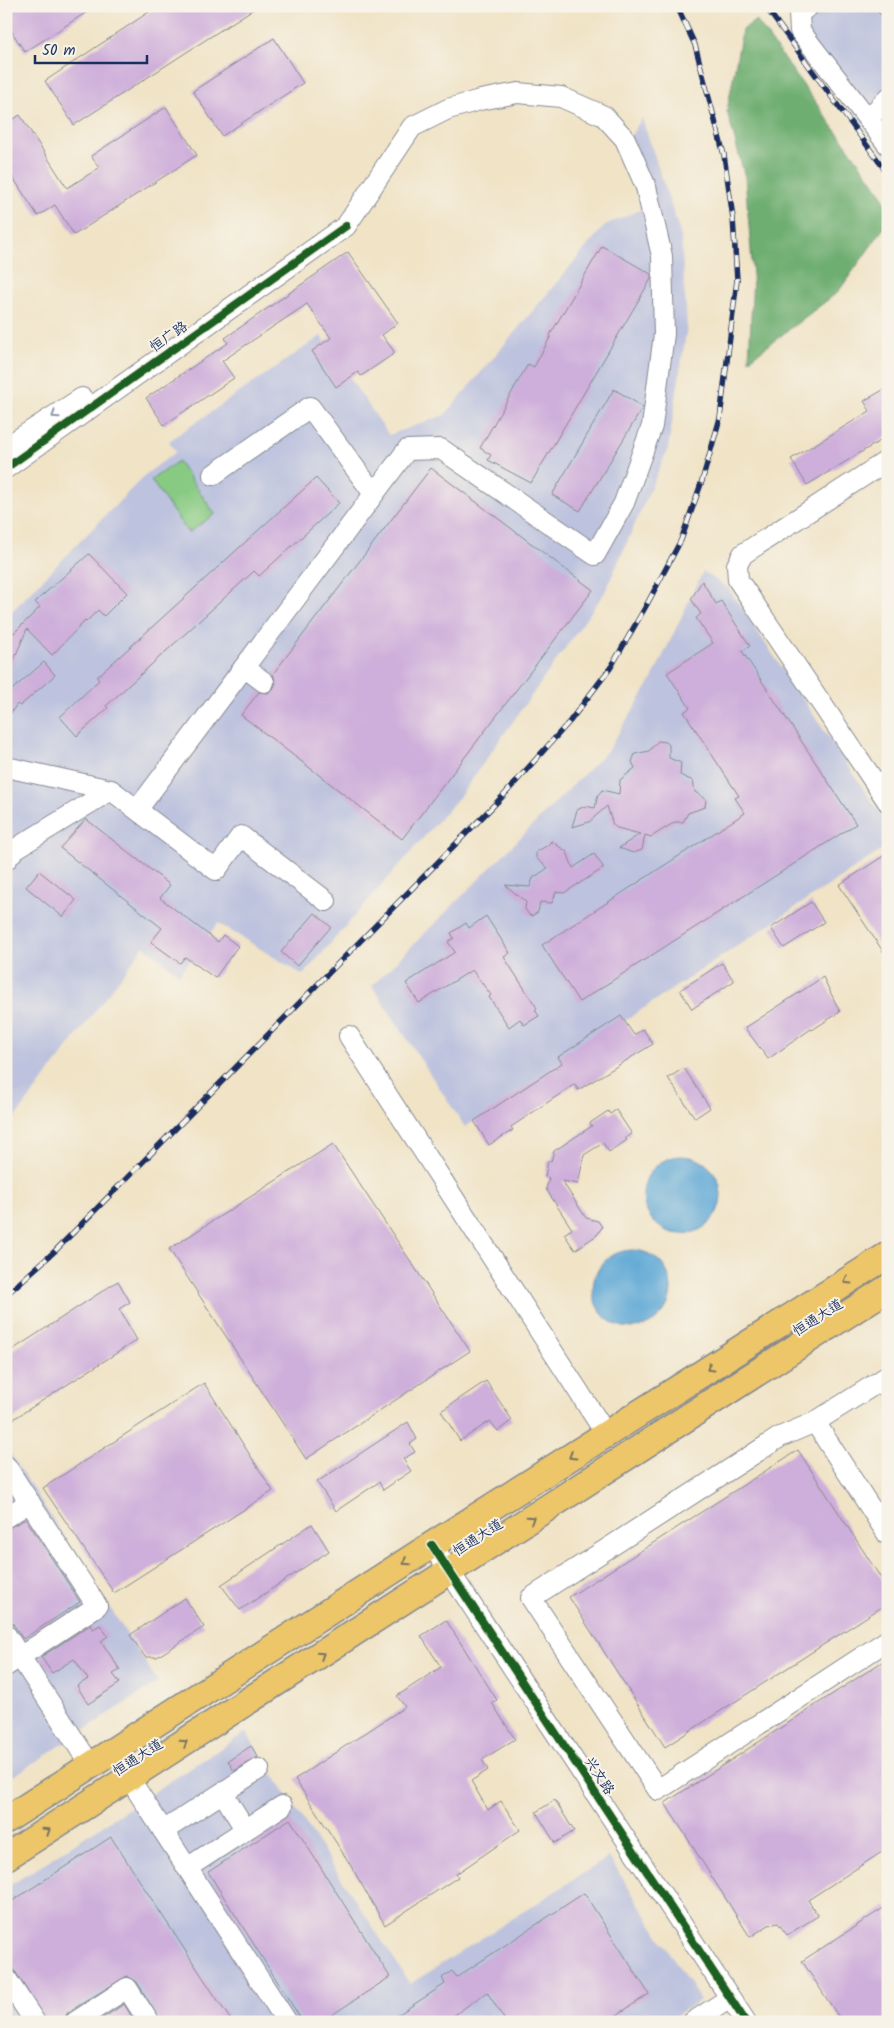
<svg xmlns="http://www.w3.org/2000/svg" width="894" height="2028" viewBox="0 0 894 2028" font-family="Kalam,'LXGW WenKai TC',sans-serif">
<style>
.industrial{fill:#bdc3de}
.green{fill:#89ca83;stroke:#527c70}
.forest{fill:#6eae71;stroke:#446e68}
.water{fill:#5fa8d6;stroke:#3d6c9a}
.building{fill:#ceaeda}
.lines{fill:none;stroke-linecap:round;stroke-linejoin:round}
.minor-casing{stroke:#868992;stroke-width:22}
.major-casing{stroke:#868992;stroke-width:29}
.minor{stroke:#fff;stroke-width:20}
.major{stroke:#ecc669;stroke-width:26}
.rail-casing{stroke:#1b2f5e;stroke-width:5.5}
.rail{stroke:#f7f3e8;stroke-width:4;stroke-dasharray:11;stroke-linecap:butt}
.cycleway-casing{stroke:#f7f3e8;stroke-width:11}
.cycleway{stroke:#1b5e20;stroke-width:8}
.oneway{stroke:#8d97ae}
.oneway2{stroke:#797363}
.labels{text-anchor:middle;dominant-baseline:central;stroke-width:4;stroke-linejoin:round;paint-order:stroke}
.street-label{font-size:14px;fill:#1b2f5e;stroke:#f7f3e8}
</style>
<rect width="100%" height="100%" fill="#f7f3e8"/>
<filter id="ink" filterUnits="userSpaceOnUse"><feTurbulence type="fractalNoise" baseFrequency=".02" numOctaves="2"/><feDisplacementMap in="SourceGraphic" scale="10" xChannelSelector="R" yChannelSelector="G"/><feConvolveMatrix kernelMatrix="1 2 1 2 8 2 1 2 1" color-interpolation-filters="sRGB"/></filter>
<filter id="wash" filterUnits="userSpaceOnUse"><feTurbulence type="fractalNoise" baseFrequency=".0096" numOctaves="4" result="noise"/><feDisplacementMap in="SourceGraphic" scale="20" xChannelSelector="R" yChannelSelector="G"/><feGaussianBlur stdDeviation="1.12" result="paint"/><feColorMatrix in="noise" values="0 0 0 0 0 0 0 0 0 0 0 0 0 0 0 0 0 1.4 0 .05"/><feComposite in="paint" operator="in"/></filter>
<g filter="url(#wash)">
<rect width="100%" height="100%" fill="#f0e3c6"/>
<path class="industrial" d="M790,6H888V157L861,122Z
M642,118L681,236L687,327L668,449L605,592L460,796L303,975L218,923L179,974L144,946L6,1130V617L146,474L176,452L169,441L321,336L389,435L445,415L605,225L642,209L621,151Z
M703,571L728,588L888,825V846L465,1127L372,986L608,750L651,681Z
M6,1447L158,1682L6,1781Z
M246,1732L410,1984L609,1857L700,2000L666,2022H6V1888Z"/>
<path class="green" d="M178,461L215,514L188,533L151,480Z"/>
<path class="forest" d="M756,20L881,193L888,209V222L838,292L749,360L753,275L745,177L727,111L742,30Z"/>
<path class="water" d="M643 1195a39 39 0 1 1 78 0a39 39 0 1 1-78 0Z
M593 1289a39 39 0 1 1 78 0a39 39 0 1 1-78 0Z"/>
<g id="blocks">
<path class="building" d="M6,6H96L25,52L6,23Z
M158,6H258L74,125L45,81Z
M274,38L303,83L222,136L193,91Z
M166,107L197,155L74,235L55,205L38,216L6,167V124L20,115L67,188L99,168L91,156Z
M602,246L651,274V279L531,483L488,460L491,455L480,448L528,364L534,367L551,336L550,335Z
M348,252L398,323L382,335L395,353L361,376L358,372L336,387L312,351L331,338L307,304L222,361L234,378L164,425L146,398L228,343L225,338Z
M888,387V436L807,485L791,459L870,411L864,401Z
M614,389L643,407L580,511L552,495Z
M431,468L593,590L402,839L241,715L259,692L268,693L273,689L276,683L273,674Z
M316,478L339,503L259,576L254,571L106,706L108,708L77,736L60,717L99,680L97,677Z
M89,554L127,593L104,616L98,610L86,622L85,621L52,655L27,629L6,678V630L14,633L40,607L35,602Z
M702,581L716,604L721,601L750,646L742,651L856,824L579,1002L542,945L745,813L735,798L739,796L684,712L690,708L667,673L713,643L696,618L701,614L691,599Z
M44,662L55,675L20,706L17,704L6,720V695Z
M658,741L666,742L669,745V758L681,763L680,775L693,781L695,792L706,799L705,807L688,813L683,822H675L651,837L645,835L642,850L633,853L619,848L640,834L617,828L613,825L607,806L589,822L572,827L577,810L585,806L595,808L598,795L602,790L619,794L620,780L635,768L632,762L635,754L649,751Z
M86,819L170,885L160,898L218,942L223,935L238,946L215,978L185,957L180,963L151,942L162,928L60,848Z
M551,841L567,852L573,868L594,854L604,868L564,893L556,892L552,903L540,902L538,912L532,916L529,915L525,909L526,902L505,885L530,887L533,878L548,868L536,858V852L548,845Z
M888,853V959L839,885Z
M39,871L76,900L63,917L26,887Z
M811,902L824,922L784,948L771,928Z
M315,913L331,927L297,966L281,952Z
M486,916L510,953L504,957L537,1008L535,1010L539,1016L524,1025L520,1019L509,1027L489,997L491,995L472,970L419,1003L406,983L455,952L448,942L454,938L451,933L466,923L469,928Z
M722,963L734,981L692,1009L680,990Z
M823,977L840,1012L812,1030L811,1029L768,1059L745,1028Z
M621,1016L634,1035L643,1029L653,1044L578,1090L575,1084L511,1127L513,1130L489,1145L474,1121L562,1063L558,1057Z
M684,1068L710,1108L695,1118L668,1078Z
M616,1110L632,1134L625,1138L627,1140L609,1152L603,1143L584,1155L578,1184L562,1181L586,1218L598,1221L602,1227L597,1235L575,1250L564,1234L572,1229L546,1189L549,1178L545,1177L548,1161H551L554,1151L592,1126L590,1123L608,1111L610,1114Z
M333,1144L470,1351L306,1459L169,1249Z
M118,1281L130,1302L119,1309L137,1340L12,1420L6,1412V1354Z
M486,1381L512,1420L498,1431L490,1421L460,1441L441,1411Z
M204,1383L273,1491L114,1593L43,1488Z
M408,1422L417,1439L410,1444L415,1452L403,1459L411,1471L383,1490L379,1482L336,1511L317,1482Z
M798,1450L888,1589V1603L665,1747L569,1597Z
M26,1519L80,1602L23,1639L6,1613V1529Z
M312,1524L329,1551L240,1610L221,1585Z
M185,1598L204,1627L157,1657H145L130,1635Z
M446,1620L497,1700L492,1703L515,1739L482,1760L488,1770L471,1781L488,1810L501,1801L520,1830L456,1874L458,1877L385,1925L348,1861L295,1779L405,1707L397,1696L441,1667L421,1636Z
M90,1625L93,1629L100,1625L108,1636L101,1641L120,1670L113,1674L120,1683L88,1704L77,1686L88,1679L74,1659L52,1673L41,1657Z
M888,1658V1848L808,1900L818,1916L787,1935L778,1923L769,1925L750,1937L665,1803Z
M251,1746L258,1757L234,1771L228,1761Z
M555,1800L574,1831L555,1843L536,1812Z
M290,1819L390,1977L321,2022H303L208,1872Z
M111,1837L232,2022H161L137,1982L127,1976L68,2012L63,2022H47L6,1957V1905Z
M584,1893L649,1994L606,2022H506L487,1992L453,2016L457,2022H387L445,1984L442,1978L452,1971L457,1977Z
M888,1905V2022H842L802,1961Z
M124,2004L135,2022H97Z"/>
</g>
</g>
<g filter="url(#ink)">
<use href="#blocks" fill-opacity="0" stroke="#868992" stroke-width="1"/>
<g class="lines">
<defs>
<path id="minor" d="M809,6L799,13L800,31L888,145
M887,6L888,7
M868,119L888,98
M6,447L82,398
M888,460L743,554L737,565L738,580L888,802
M6,468L346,226L412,127L448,109L480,100L518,93L561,97L604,116L625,139L646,187L662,256L664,334L652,426L624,503L595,555L441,449L407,450L137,810
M213,475L310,407L374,494
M244,667L264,682
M6,767L111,790L216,870L241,836L326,901
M6,860L15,849L111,790
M349,1036L606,1434
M888,1376L815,1422L780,1437L531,1598L658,1790L888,1640
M815,1422L888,1535
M6,1466L97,1606L6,1666
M6,1517L30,1502
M432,1545L746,2022
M6,1635L91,1766
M129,1778L287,2022
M223,1793L245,1829
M163,1831L259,1769
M187,1868L282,1806
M6,1978L35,2022
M75,2022L127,1988L149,2022
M693,2022L730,1998"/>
<path id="major" d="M6,1820L432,1545L888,1255
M6,1857L888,1288"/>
</defs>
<use href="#minor" class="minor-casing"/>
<use href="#major" class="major-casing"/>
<use href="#minor" class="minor"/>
<use href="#major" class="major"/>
<defs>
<path id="rail" d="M765,6L888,174
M6,1295L55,1251L504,795L570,721L611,667L646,606L681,540L702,481L720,418L737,280L733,218L724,155L695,45L677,6"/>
</defs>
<use href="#rail" class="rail-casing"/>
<use href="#rail" class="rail"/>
<defs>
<path id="cycleway" d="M6,468L346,226
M432,1545L746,2022"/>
</defs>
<use href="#cycleway" class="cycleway-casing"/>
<use href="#cycleway" class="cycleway"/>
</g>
<defs><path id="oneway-chevron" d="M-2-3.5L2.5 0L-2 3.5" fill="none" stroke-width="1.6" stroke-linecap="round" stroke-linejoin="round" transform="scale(1.25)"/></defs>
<use class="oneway" href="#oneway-chevron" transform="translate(55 415) rotate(147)"/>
<g class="oneway2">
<use href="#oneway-chevron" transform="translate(847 1281) rotate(148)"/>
<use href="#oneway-chevron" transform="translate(710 1368) rotate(148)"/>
<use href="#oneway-chevron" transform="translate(572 1456) rotate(148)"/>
<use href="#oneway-chevron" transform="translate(531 1519) rotate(-33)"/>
<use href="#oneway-chevron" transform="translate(406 1562) rotate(147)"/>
<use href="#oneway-chevron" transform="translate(321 1655) rotate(-33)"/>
<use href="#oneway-chevron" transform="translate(184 1743) rotate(-33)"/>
<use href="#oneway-chevron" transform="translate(47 1831) rotate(-33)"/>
</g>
</g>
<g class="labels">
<g class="street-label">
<text transform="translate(169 337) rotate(-35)">恒广路</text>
<text transform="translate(818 1318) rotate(-33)">恒通大道</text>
<text transform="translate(478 1538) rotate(-33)">恒通大道</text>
<text transform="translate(138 1758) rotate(-33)">恒通大道</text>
<text transform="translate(599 1776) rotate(57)">兴文路</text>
</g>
</g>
<rect width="894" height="2028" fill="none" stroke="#f7f3e8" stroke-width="25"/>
<path d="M35 55v8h112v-8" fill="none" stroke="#1b2f5e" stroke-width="2.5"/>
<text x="42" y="55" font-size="15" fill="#1b2f5e" stroke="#f7f3e8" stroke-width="4" paint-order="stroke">50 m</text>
</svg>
